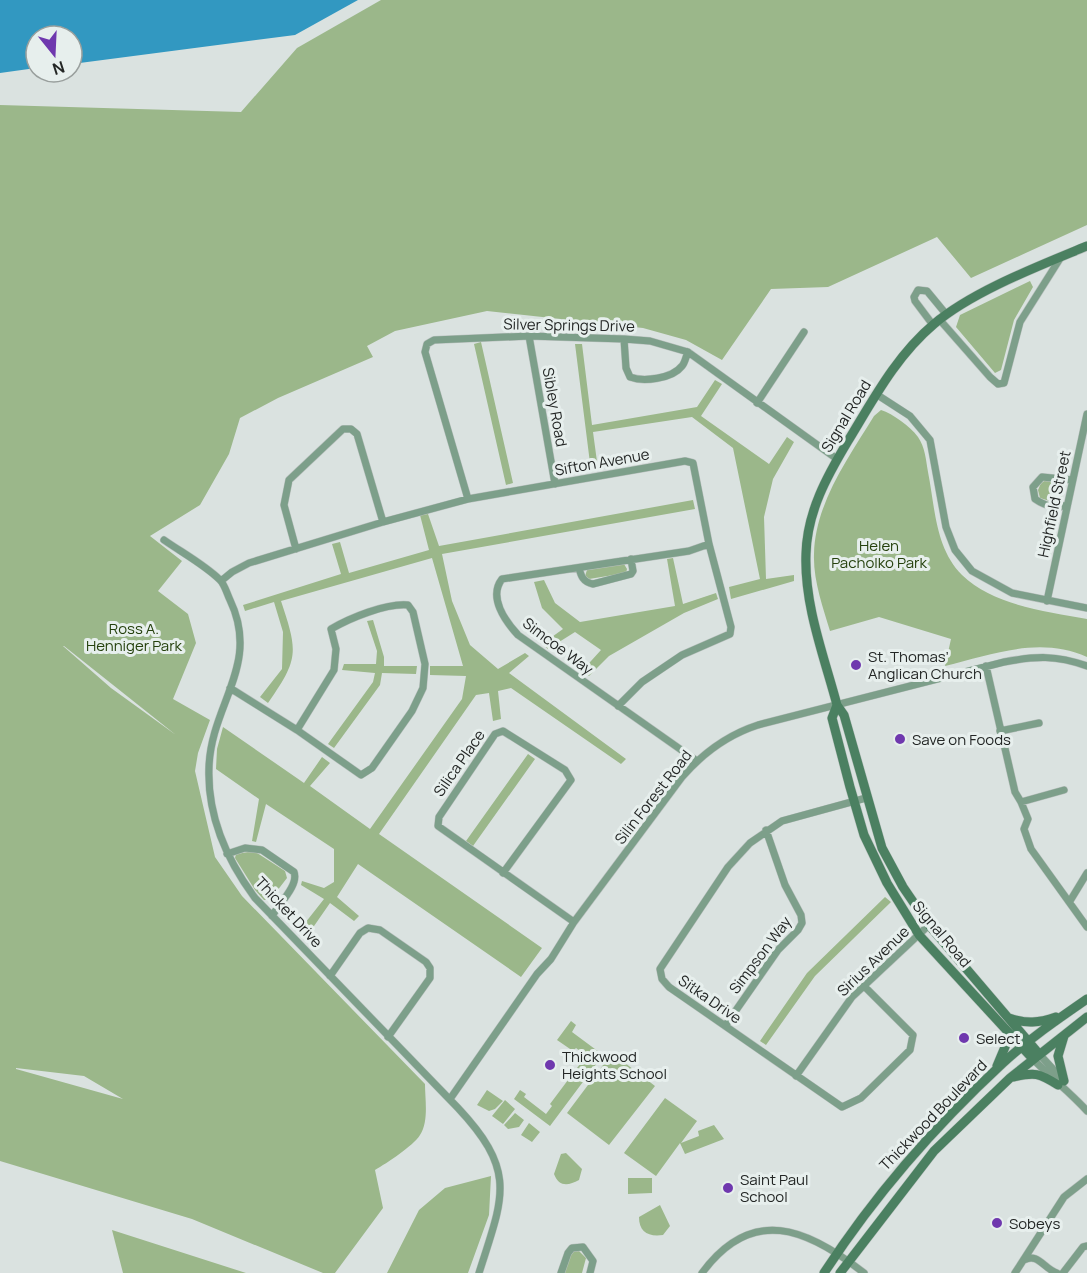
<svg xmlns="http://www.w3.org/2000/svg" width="1087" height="1273" viewBox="0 0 1087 1273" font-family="Manrope,sans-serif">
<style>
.green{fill:#9bb78a;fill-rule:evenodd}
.water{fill:#3298c1}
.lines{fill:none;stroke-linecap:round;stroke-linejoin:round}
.street-casing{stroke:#b9c0be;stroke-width:8}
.secondary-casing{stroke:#b9c0be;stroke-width:10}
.street{stroke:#7d9f8a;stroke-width:7}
.secondary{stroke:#4b8061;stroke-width:9}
.poi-dot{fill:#6f38ae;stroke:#e7efed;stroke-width:2}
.labels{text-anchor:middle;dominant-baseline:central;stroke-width:6;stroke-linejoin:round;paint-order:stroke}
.street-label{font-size:15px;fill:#232625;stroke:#e7efed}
.park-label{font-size:15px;fill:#25410d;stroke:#e7efed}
.poi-label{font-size:15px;fill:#232625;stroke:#e7efed;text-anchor:start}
</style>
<rect width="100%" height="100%" fill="#dae2e0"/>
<path class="green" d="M381,0H1087V225L971,278L937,237L828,287L771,289L722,360L686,340L643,328L487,311L395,331L367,346L373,357L278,398L240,418L229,454L200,505L150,536L182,561L158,591L188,614L196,643L173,699L210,720L198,753L195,771L215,857L242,896L425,1084C425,1099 429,1122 420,1135C413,1146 387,1163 375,1170L383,1208L335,1273H323L192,1219L0,1161V105L241,112L297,48ZM63,646H64L176,735L111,688ZM16,1068L84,1076L123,1099L16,1069Z
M1030,281L1033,287L1014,320L1001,370L995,373L956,327L960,315Z
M481,342L513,483L506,485L474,344Z
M575,344H582L592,425L697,407L715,380L722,384L701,416L769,464L787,437L794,442L773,479L764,517L766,579L794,575V581L731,599L729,587L760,579L733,448L692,417L593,432L598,469L591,471Z
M881,410C893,414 910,426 918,437C925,447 926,460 928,472C935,507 935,548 962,575C994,606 1046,611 1087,619V657C1040,636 993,654 945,666L951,639L879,617L830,631C823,607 813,580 814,554C815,503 849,457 874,416Z
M1046,480L1063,485L1064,491L1060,502L1056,503L1040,498L1038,490L1041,483Z
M693,500L695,509L442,554L452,601L470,645L498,669L525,653L529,656L509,673L626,759L621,764L511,688L498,691L501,719L493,721L489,693L476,695L379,834L542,948L521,977L358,864L337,897L359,916L354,921L330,903L305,939L298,932L324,899L301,885L302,881L324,888L334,882V849L266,804L256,842L252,841L259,799L216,769L217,749L223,727L304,783L322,757L330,763L310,786L370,829L462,699L466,676L430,675V666H463L432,558L281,601C298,652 299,659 268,703L260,697L282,669L283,632L274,602L245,611L243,605L341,574L332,544L340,542L349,573L429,550L420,515L428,514L439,546Z
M673,558L683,604L716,593L718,599L684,613L609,656L589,676L581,672L601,650L575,632L548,649L542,644L563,629L542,608L534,582L544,580L555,603L580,622L675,606L667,559Z
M624,564L627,569L626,573L589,579L585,576L587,570Z
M373,620L384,657V666H417L416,674L382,673L380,685L334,748L328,744L373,682L375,673L342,670L344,664H376L377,651L367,621Z
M528,754L535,759L473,846L466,841Z
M254,851L285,871L287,878L270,900H264L255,890L235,858L236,854Z
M885,897L891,902L815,976L766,1045L760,1041L807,973Z
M571,1021L576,1025L572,1032L603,1055L550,1126L514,1099L520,1090L526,1094L524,1097L546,1114L552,1106L550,1104L586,1056L576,1048L573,1051L557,1040Z
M612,1053L655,1086L609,1145L567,1113Z
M487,1090L503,1101L495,1109L489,1111L477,1105Z
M665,1098L697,1121L681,1143L699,1136L698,1131L714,1125L724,1139L685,1154L680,1143L656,1176L624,1153Z
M505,1100L515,1109L503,1124L492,1116Z
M515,1113L524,1120L519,1127L508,1129L504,1125Z
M529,1123L540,1132L532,1142L521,1135Z
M566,1153L582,1169L579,1180C568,1186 559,1187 554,1174L561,1154Z
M491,1176L489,1215L468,1273H387L419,1210L445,1188Z
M628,1178H652V1193L628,1194Z
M660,1205L670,1226L663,1235C648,1237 639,1232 639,1217Z
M112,1230L246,1273H123Z
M574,1250L579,1251L586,1258L582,1273H563L570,1253Z"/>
<path class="water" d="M0,0H358L295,35L72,64V36H36V68L0,73Z"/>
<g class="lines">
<defs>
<path id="street" d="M939,319L990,377L998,384L1004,383L1020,322L1061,257
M933,325L915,301L914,297L918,290L927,291L946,314
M529,336L555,484
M624,339L626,368L630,377C643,382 672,379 682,366C685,363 686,356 688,352
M876,394L910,416L930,440L946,527L955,550L972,571L1012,593L1087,608
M757,403L804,332
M468,499L425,352L427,344L434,340L529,336L624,339L650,341L688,352L837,459
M1067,505C1055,509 1045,506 1035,499L1033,487L1042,477L1072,480
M164,540C181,552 205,565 220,580C225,585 227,594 230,600C261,665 211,704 209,767C207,816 226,859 255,898L458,1108C518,1172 503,1197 479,1273
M296,549L284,505L289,480L343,429H351L357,434L383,522
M579,568C581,576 583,582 593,584L631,574L633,571L631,559
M221,581L232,572L249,563L383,522L468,499L685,461L693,463L709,544L731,627L730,634L682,655L642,682L618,706
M1047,601L1087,414
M986,666L1015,792L1021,802L1028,819L1024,829L1031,849L1087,927
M230,688L297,730L361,775L372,768L412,711L423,688L425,664L413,612L408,605C386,603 350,618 331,629L336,649L334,670L297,730
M1000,731L1039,723
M697,761L518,635C505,621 488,597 502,579L689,551L709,544
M1021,802L1064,790
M227,854L245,848L262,850L294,872C299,885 279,904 272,916
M503,873L571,780L565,770L503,731L495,734L439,817L438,826L574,922
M1070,901L1087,873
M330,976L360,933L368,928L380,930L426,962L430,968V978L388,1037
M864,986L913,1035L910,1050L861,1098L842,1107L669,987L662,979L660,969L728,867L750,843L782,821L866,798
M725,1026L778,950L798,930L802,923L801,915L785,885L766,830
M1039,1054L1064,1081
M1033,1059C1051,1078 1070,1092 1087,1111
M796,1076L852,997L929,925
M450,1099L537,974L551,959L574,922L682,777C703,753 727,735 758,725L1004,662C1036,656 1056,655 1087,666
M1024,1260C1038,1252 1044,1269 1057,1273
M561,1273L568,1253L572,1248L583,1247L593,1261L590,1273
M702,1273C752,1205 807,1228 864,1273
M1015,1273L1064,1197L1087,1179
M1063,1273L1083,1247L1087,1246"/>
<path id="secondary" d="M837,705L832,718L850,787L864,835L887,883L919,935L1033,1059
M1009,1018C1026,1024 1039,1023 1056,1017
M1064,1036L1058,1056L1064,1081
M1039,1054L929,925L903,887L882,848L844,715L837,705C824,656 804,605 806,554C807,512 827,476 848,441C873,400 896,356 934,324C973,291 1039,266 1087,246
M997,1066L1005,1047L1008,1032
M1013,1077C1035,1072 1039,1073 1058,1085
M824,1273C874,1196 935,1126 1003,1063C1029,1039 1058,1019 1087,999
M840,1273L934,1151L1010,1078L1087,1017"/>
</defs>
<use href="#street" class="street-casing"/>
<use href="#secondary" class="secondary-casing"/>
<use href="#street" class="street"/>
<use href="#secondary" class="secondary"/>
</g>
<g class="poi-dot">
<circle cx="856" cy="665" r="6"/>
<circle cx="900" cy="739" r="6"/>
<circle cx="964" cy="1038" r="6"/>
<circle cx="550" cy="1065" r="6"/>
<circle cx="728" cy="1188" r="6"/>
<circle cx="997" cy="1223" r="6"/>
</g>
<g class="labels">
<g class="street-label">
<text transform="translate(569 325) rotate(1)">Silver Springs Drive</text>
<text transform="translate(555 407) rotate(80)">Sibley Road</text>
<text transform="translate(846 416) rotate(-59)">Signal Road</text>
<text transform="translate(602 462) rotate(-10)">Sifton Avenue</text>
<text transform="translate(1054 504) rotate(-78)">Highfield Street</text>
<text transform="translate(558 646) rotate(37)">Simcoe Way</text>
<text transform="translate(459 763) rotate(-55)">Silica Place</text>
<text transform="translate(653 797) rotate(-52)">Silin Forest Road</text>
<text transform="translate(289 912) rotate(47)">Thicket Drive</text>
<text transform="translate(942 934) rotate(50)">Signal Road</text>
<text transform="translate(760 955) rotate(-53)">Simpson Way</text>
<text transform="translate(873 961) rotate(-44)">Sirius Avenue</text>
<text transform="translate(710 999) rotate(35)">Sitka Drive</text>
<text transform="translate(933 1115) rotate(-46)">Thickwood Boulevard</text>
</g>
<g class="park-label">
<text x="879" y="545">Helen<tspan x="879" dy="17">Pacholko Park</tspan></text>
<text x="134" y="628">Ross A.<tspan x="134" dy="17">Henniger Park</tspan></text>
</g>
<g class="poi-label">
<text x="868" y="656">St. Thomas’<tspan x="868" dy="17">Anglican Church</tspan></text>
<text x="912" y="739">Save on Foods</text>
<text x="976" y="1038">Select</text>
<text x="562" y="1056">Thickwood<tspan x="562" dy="17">Heights School</tspan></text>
<text x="740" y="1179">Saint Paul<tspan x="740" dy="17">School</tspan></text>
<text x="1009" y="1223">Sobeys</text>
</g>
</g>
<g transform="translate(54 54) rotate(162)"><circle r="28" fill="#e7efed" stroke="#999f9d" stroke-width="1.5"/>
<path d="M0-4.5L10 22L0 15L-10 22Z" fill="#6f38ae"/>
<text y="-9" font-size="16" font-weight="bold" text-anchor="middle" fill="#232625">N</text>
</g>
</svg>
